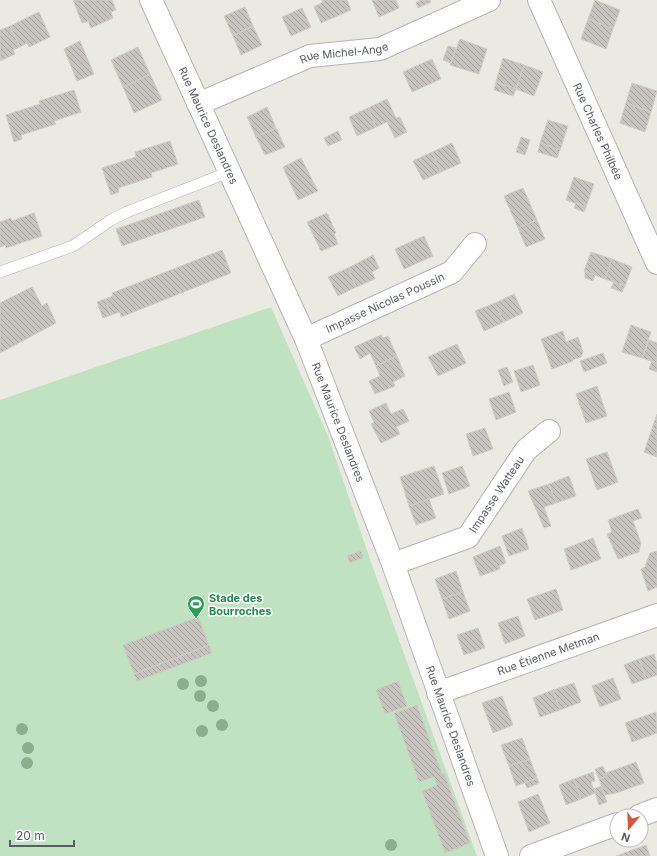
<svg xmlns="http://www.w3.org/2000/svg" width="657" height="856" viewBox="0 0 657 856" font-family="Inter,sans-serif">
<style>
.green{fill:#c1e1c3}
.building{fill:url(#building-back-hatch);stroke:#cfccc1}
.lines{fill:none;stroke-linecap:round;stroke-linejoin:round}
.lane-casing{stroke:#b2b4b8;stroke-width:12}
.street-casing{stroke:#b2b4b8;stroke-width:24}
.lane{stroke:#fff;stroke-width:11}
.street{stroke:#fff;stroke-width:22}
.tree{fill:#8bae8c}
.labels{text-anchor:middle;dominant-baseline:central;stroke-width:3;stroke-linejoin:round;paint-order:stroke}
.street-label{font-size:11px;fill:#5a5d61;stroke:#fff}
.leisure-label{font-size:11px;font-weight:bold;fill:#27864d;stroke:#fff;text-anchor:start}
</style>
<defs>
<pattern id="building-back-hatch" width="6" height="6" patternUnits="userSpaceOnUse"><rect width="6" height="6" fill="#c7c4bf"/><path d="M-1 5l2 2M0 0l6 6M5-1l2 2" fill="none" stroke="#a5a29f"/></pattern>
</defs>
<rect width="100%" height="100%" fill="#ebeae2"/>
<path class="green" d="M271,307L328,436L372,565L477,856H0V400Z"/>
<path class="building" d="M73,0H112L116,10L111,12L113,18L91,28L88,21L82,23Z
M322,0H347L351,10L321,23L314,7L323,2Z
M372,0H396L399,8L379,17Z
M421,0H430L431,2L418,8L416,2Z
M595,0L620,10L613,29L588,19Z
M245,7L253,26L233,36L224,16Z
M302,8L311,27L291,36L282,17Z
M39,12L50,37L29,47L27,43L20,47L10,26Z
M588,19L613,29L606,49L581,39Z
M10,26L20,47L13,50L15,54L0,61V30Z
M253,26L262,45L241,55L233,36Z
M460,39L487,49L479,74L450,65Z
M80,41L94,74L77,81L64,49Z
M448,46L456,48L451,63L443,60Z
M138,47L150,74L123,87L111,60Z
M503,58L524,65L516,89L496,82Z
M432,59L441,79L412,92L403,72Z
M524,65L543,72L534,96L516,89Z
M150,74L162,100L134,113L123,87Z
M496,82L516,89L513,96L494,90Z
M632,83L657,91L651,112L626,103Z
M74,90L81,112L54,121L56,124L21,135L22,139L14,142L6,115L40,104L39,101Z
M387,99L396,118L400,117L407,132L395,138L387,122L376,127L368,108Z
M626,103L651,112L645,132L620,123Z
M267,107L276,128L256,137L247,117Z
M368,108L376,127L357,136L349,117Z
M548,120L568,126L560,150L540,143Z
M276,128L285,147L265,155L256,137Z
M338,131L342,140L328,146L324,138Z
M521,137L530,140L525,155L516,152Z
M170,141L178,164L151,173L152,177L118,188L119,192L111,195L102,168L136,157L135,152Z
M452,143L461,163L441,172L432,152Z
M540,143L560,150L557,158L538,152Z
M432,152L441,172L423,180L413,161Z
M301,158L318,191L298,200L283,167Z
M574,177L594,184L586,207L566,200Z
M523,188L537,220L518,228L504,196Z
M199,200L205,217L122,246L116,229Z
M576,203L586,207L584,212L574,208Z
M34,213L42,236L6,248L5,245L0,247V222L11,218L12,221Z
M327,213L336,233L334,234L338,244L321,251L307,222Z
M537,220L545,239L526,247L518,228Z
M424,236L433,256L404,269L395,249Z
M222,250L231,273L121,317L120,312L111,315L105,299L113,296L112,293Z
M591,252L612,259L605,279L584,271Z
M373,255L379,268L372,272L375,279L356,287L348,268Z
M612,259L632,267L625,286L605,279Z
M348,268L356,287L338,296L328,277Z
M585,271L595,275L593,281L585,278Z
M614,282L625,286L622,292L611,288Z
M32,287L42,306L47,303L56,323L0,353V303Z
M514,294L523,313L504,322L495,303Z
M105,299L111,315L103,318L97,302Z
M495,303L504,322L484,331L475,311Z
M631,325L651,332L642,358L622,352Z
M563,331L566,342L578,337L583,352L581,357L572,360L573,361L552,369L541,339Z
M381,335L383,338L388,336L397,356L376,366L370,353L360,359L354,347Z
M649,340L657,343V363L642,358Z
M457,344L466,363L438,376L428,357Z
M603,353L607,363L584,372L580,361Z
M397,356L405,376L393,382L395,386L375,394L369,381L380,376L376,366Z
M652,361L657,363V372L649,369Z
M533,365L540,385L521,392L514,371Z
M507,367L513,382L504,386L498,370Z
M597,386L607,416L586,423L576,394Z
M509,392L516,412L496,420L489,399Z
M386,403L391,414L403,409L409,421L396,427L400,434L381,443L371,424L374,422L369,411Z
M657,414V457L644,452Z
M485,428L493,449L473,456L466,434Z
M607,452L618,482L597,490L586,459Z
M434,466L444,494L409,506L400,477Z
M462,466L470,486L449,494L442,473Z
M569,476L576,496L556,503L549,484Z
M549,484L556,503L544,507L551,526L544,528L528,491Z
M429,499L436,518L416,525L409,506Z
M638,509L642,518L633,521L641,543L639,552L618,559L607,534L612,532L608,520Z
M522,528L529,549L509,556L502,536Z
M593,538L601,559L571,570L564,549Z
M500,546L506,563L499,566L500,569L480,576L473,557Z
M361,551L363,558L350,563L347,556Z
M657,551V587L648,591L641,569L645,567L650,553Z
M456,571L463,592L442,599L435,579Z
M556,589L563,610L535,620L527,599Z
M463,592L470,611L449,619L442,599Z
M518,616L525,636L505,644L498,623Z
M198,617L209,645L134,674L123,645Z
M478,628L485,648L464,655L457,635Z
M209,645L212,653L137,681L134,674Z
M654,654L657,664V675L646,679L639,659Z
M639,659L646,679L632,684L624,665Z
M613,678L621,699L600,707L592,686Z
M398,681L407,706L385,714L376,690Z
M574,683L581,702L560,710L553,690Z
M553,690L560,710L540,717L533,698Z
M502,696L513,725L493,733L482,703Z
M417,705L442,774L444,773L470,843L445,853L422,791L437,785L434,777L419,782L394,713Z
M656,712L657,733L632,742L625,723Z
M522,738L530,759L509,766L501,745Z
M530,759L537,778L516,786L509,766Z
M636,762L644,783L616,793L605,795L599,779L607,776L606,773Z
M603,766L607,776L599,779L595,769Z
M593,772L595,781L591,782L595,793L581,799L574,779Z
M537,778L539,783L527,788L525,783Z
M574,779L581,799L566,805L559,785Z
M601,786L607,802L599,805L594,789Z
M538,794L550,823L529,832L518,802Z
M646,845L650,856H616Z"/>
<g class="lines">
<defs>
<path id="lane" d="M0,272L73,246L111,220L127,212L229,172"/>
<g id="street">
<path id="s1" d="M151,0L306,339L393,564L497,856"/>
<path id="s2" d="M539,0L657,263"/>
<path id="s3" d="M198,104L310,56L380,49L489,0"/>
<path id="s4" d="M306,339L452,272L475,244"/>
<path id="s5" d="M393,564L468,537L526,450L549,431"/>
<path id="s6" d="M438,693L657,615"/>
<path d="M639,816L657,809"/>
<path d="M531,856L617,824"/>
</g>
</defs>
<use href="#lane" class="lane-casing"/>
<use href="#street" class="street-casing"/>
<use href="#lane" class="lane"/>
<use href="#street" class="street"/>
</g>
<g class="tree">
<circle cx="201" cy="681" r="6"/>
<circle cx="183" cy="684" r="6"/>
<circle cx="200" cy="696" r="6"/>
<circle cx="213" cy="706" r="6"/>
<circle cx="222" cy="725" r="6"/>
<circle cx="22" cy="729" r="6"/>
<circle cx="202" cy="731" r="6"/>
<circle cx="28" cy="748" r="6"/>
<circle cx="27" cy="763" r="6"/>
<circle cx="391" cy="845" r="6"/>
</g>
<defs>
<symbol id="stadium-pin" viewBox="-11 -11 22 30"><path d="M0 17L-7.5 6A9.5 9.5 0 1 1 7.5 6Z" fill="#2e9e5b" stroke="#fff"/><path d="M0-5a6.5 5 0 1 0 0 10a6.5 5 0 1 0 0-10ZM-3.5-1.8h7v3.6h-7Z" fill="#fff"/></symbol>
</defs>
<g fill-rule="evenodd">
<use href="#stadium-pin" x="186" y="594" width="20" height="27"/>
</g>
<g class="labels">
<g class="street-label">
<text stroke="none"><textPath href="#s3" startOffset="156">Rue Michel-Ange</textPath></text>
<text stroke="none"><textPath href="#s1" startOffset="138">Rue Maurice Deslandres</textPath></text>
<text stroke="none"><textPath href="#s2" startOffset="144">Rue Charles Philbée</textPath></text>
<text stroke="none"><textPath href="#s4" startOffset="87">Impasse Nicolas Poussin</textPath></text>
<text stroke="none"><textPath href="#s1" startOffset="462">Rue Maurice Deslandres</textPath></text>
<text stroke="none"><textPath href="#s5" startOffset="131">Impasse Watteau</textPath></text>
<text stroke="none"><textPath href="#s6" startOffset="117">Rue Étienne Metman</textPath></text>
<text stroke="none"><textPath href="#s1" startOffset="786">Rue Maurice Deslandres</textPath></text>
</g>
<g class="leisure-label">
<text x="209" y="598">Stade des<tspan x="209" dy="13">Bourroches</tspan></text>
</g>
</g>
<g transform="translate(629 828) rotate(199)"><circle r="19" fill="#ffffff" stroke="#bdbec0"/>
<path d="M0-3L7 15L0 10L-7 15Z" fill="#d5563e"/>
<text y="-6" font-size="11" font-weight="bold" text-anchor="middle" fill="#5a5d61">N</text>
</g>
<path d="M10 840v6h64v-6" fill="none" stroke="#5a5d61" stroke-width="2"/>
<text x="16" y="840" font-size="12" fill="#5a5d61" stroke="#ffffff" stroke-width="3" paint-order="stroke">20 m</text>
</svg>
